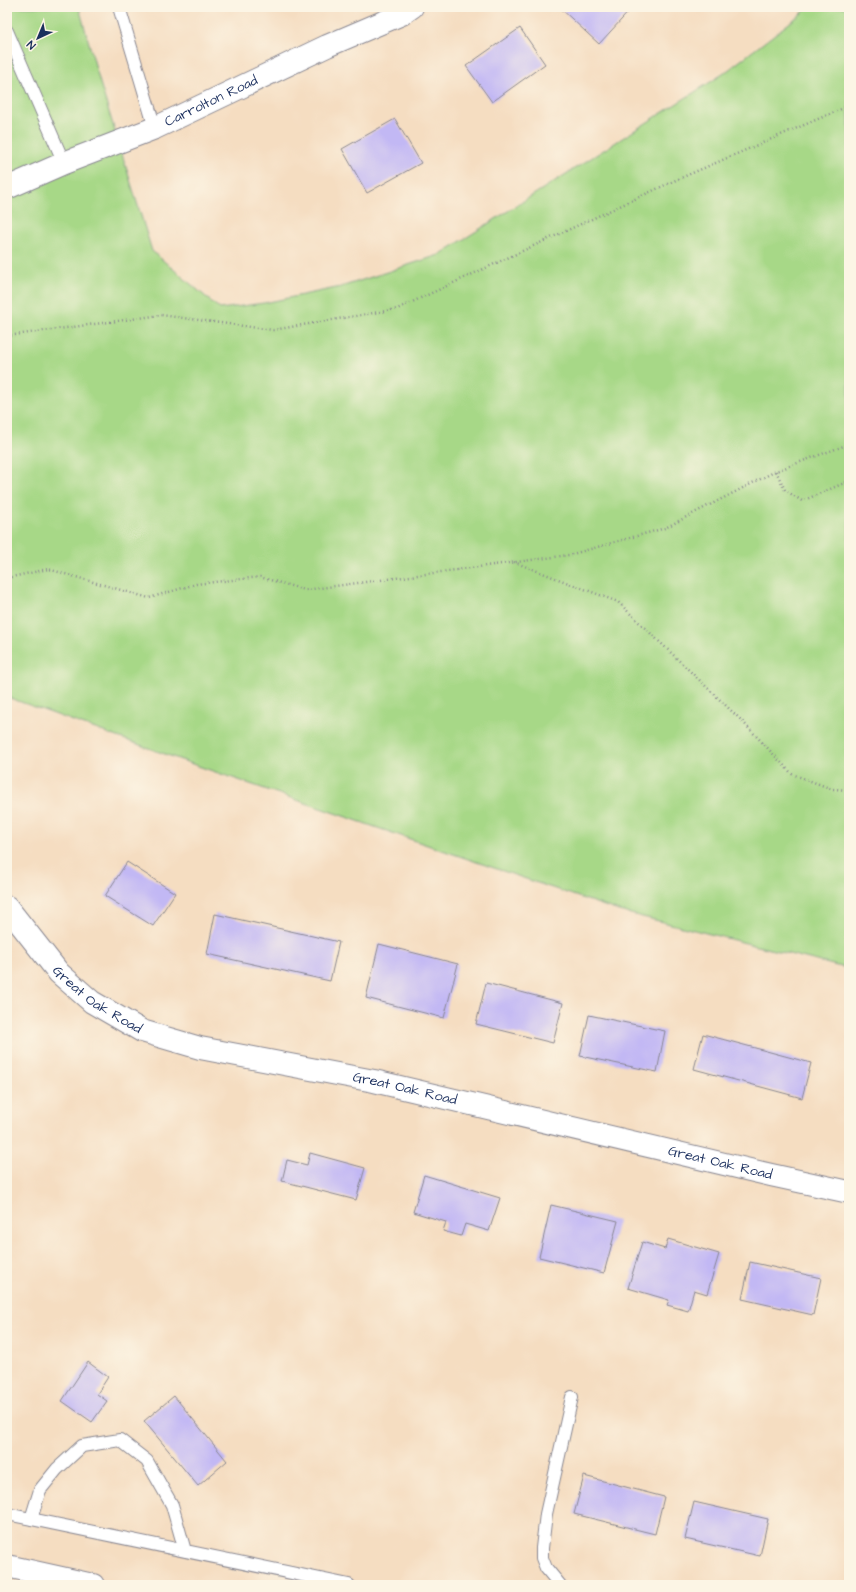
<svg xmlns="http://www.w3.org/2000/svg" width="856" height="1592" viewBox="0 0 856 1592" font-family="'Architects Daughter',sans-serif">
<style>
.green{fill:#a7d887;stroke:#618472}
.building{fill:#c2b8f4}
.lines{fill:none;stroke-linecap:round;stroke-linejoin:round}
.service-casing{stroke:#888690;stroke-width:14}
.minor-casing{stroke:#888690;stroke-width:24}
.primary-casing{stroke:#888690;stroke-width:24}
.path{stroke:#888690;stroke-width:2.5;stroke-dasharray:1 3;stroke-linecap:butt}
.service{stroke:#fff;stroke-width:12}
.minor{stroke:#fff;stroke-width:22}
.primary{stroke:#fff;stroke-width:22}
.labels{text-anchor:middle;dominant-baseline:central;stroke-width:3;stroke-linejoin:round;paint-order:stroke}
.street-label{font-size:14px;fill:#1b2f5e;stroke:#fcf5e5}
</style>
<rect width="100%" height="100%" fill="#fcf5e5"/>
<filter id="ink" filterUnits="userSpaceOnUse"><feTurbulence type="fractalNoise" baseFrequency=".025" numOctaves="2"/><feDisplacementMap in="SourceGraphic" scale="8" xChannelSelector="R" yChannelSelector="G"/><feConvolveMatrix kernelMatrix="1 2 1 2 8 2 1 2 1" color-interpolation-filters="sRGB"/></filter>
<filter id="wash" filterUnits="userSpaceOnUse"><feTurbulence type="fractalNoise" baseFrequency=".012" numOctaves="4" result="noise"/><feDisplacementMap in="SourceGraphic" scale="16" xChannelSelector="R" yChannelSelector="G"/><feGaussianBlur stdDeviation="0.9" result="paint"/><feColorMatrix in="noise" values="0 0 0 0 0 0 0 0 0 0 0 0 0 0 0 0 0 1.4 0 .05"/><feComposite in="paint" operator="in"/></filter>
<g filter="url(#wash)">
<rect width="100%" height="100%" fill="#f5ddc1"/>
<path class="green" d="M7,7H79L100,83L152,251L220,309L264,303L341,287L439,255L723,74L810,7H849V968L837,966L619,911L198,766L7,697Z"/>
<g id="blocks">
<path class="building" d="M559,7H633L599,44Z
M520,28L545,64L492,102L466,66Z
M395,119L421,163L367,193L342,149Z
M127,862L175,893L153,926L105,896Z
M215,914L339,942L330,981L207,954Z
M379,944L458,964L444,1018L366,998Z
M486,983L563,1003L553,1043L476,1024Z
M589,1015L665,1031L657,1072L580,1056Z
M703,1034L811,1063L802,1098L694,1069Z
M310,1153L365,1168L356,1200L282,1181L287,1160L307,1165Z
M424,1175L500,1198L489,1231L465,1224L461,1236L443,1231L446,1222L413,1212Z
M551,1205L618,1221L604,1273L539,1257Z
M668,1239L719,1254L707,1294L694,1290L688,1311L667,1305L669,1300L628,1288L642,1242L665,1249Z
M750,1262L821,1278L813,1315L742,1299Z
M88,1362L108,1377L97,1394L107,1401L92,1422L62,1401Z
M174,1396L227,1461L198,1486L144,1421Z
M584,1476L664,1497L655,1534L574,1514Z
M694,1502L768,1519L760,1556L685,1539Z"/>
</g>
</g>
<g filter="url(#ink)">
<use href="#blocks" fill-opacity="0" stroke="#888690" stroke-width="1"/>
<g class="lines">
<defs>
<path id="service" d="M119,7L155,128
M7,31L64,163
M7,1514L349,1585
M31,1519L40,1490L57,1469L82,1446L120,1440L147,1461L172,1505L185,1551
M560,1585L546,1568L542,1558V1548L546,1514L572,1397"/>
<g id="minor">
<path id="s1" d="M7,188L64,163L155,128L327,46L402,14L412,7"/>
<path id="s2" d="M7,907L59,973L92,1002L142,1031L200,1048L374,1081L771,1175L849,1192"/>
</g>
<path id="primary" d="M7,1566L93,1585"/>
</defs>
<use href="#service" class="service-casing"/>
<use href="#minor" class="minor-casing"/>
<use href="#primary" class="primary-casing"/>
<path class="path" d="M7,336L161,315L273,330L397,309L676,180L846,107L849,105
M776,471L785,490L802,501L849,481
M514,562L618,602L742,721L792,774L832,789L849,790
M7,578L48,569L149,598L196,584L260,577L305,590L569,555L665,528L776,471L849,444"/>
<use href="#service" class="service"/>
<use href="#minor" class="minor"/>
<use href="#primary" class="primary"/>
</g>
</g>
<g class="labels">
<g class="street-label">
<text stroke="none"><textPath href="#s1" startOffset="222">Carrolton Road</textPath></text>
<text stroke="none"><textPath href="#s2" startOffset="131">Great Oak Road</textPath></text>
<text stroke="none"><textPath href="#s2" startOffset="455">Great Oak Road</textPath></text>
<text stroke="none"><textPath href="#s2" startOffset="779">Great Oak Road</textPath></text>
</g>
</g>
<rect width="856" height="1592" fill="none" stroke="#fcf5e5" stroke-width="24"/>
<g transform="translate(38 38) rotate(224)" stroke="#fcf5e5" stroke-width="3" paint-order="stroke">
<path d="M0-3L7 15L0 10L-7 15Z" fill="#1b2f5e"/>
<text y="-6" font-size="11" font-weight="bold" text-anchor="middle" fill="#1b2f5e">N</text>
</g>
</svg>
